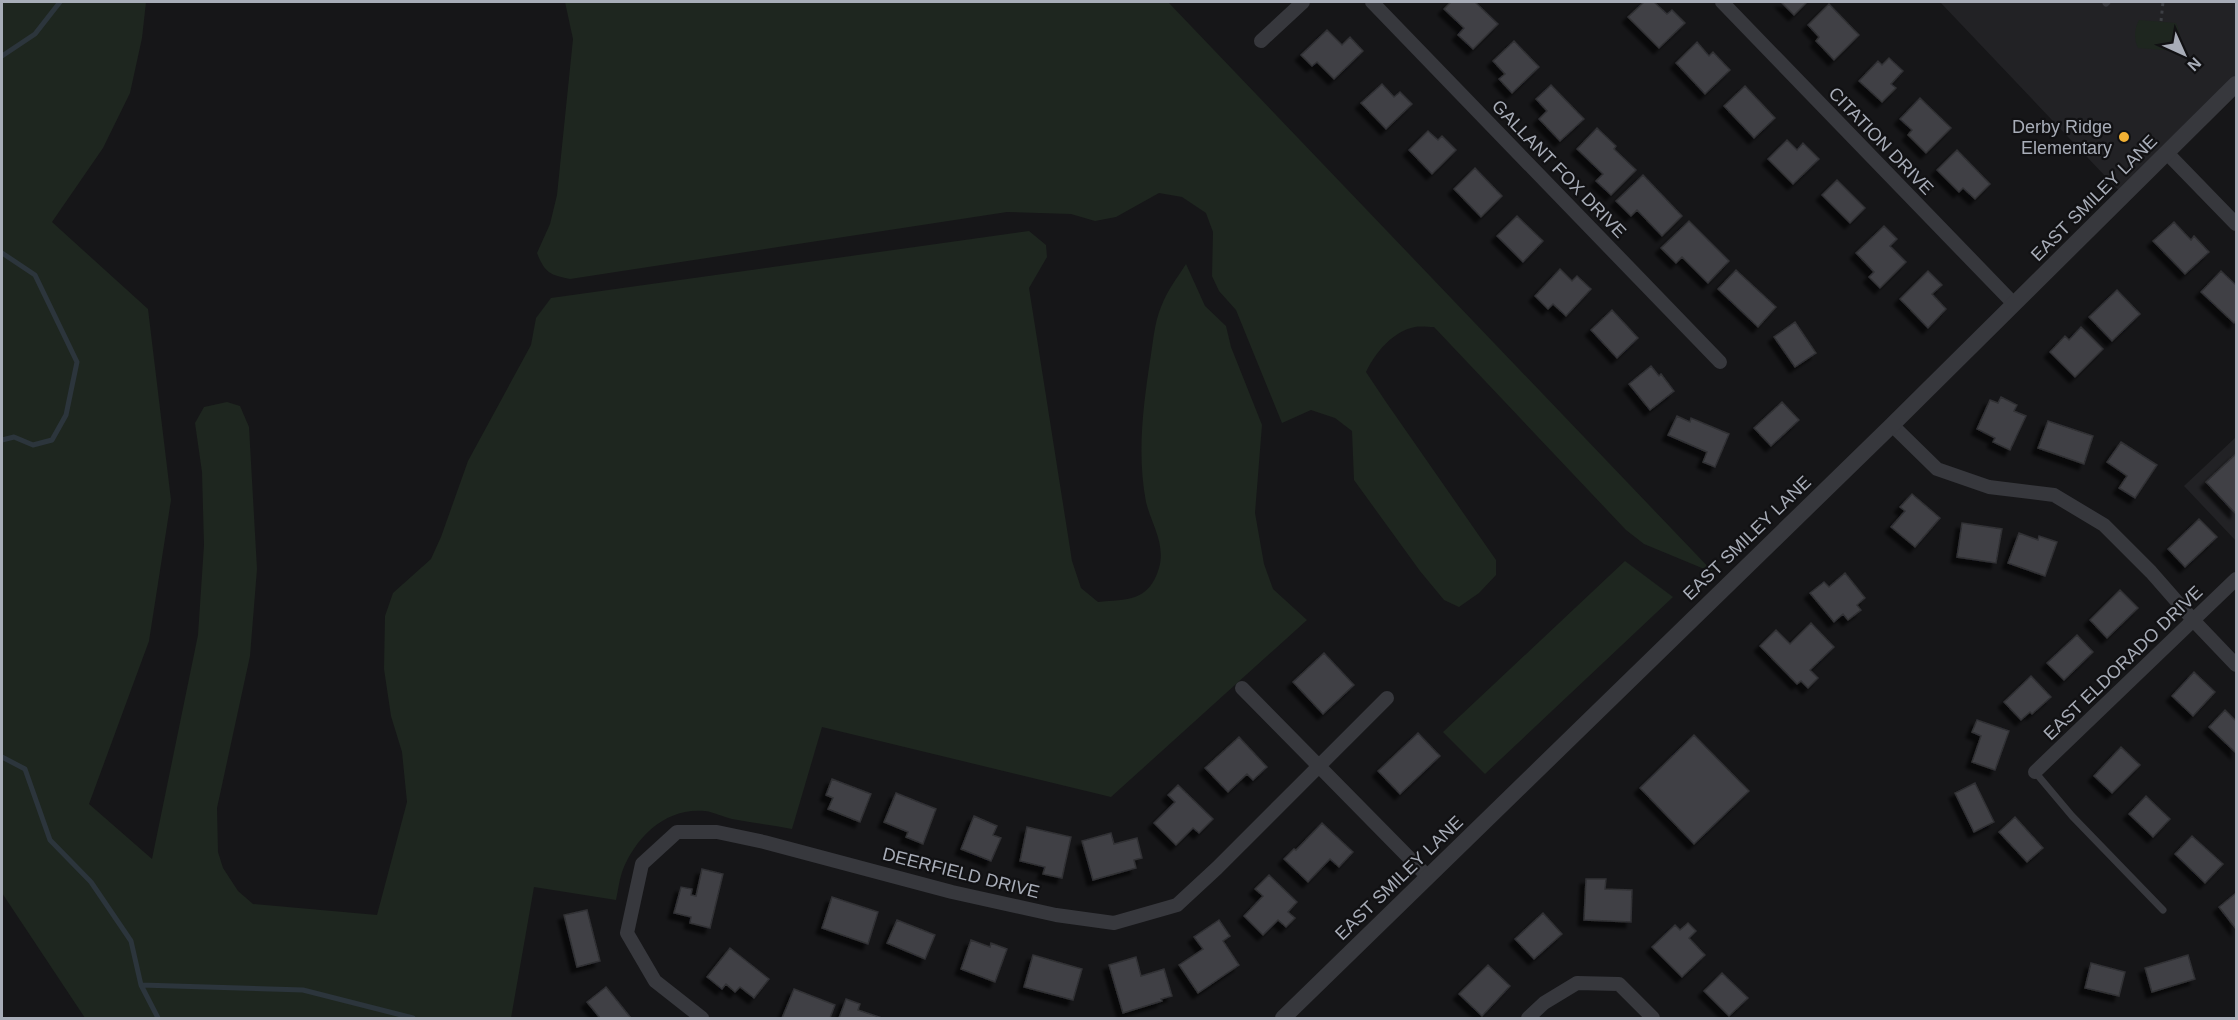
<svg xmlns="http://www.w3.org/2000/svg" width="2238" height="1020" viewBox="0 0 2238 1020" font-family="Arial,sans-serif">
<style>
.built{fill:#222225}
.green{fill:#1e261f}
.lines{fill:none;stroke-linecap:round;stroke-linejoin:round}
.stream{stroke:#2c353c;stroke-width:5}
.building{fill:#404145;stroke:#303034;stroke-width:1.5;filter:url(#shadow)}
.path{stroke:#3d3f44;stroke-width:3;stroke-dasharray:3 4.5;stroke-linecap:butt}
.service{stroke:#37383d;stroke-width:7}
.minor{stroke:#37383d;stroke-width:14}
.tertiary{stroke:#37383d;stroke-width:16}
.poi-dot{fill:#f2b134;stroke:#111113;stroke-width:2}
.labels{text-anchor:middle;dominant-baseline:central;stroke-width:4.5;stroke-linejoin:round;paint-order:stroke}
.poi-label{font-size:18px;fill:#a8adb8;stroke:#111113;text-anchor:end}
.street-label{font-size:18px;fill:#a8adb8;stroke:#111113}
</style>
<defs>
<filter id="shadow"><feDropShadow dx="-5.5" dy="5.5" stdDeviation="1.5" flood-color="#0009"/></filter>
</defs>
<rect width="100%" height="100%" fill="#161618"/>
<path class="built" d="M1940,2H2236V78L2124,196Z
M2236,437V541L2184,486Z"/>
<path class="green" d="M2,2H146L142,38L130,93L103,148L52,222L148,309L171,500L149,641L89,804L152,859L198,635L204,545L202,472L195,423L204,407L227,402L240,406L249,427L257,569L250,656L217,808L218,852L223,868L238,891L253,904L377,915L407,802L402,752L391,716L384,669L385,616L393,593L431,559L441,537L468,461L531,345L536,318L551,298L1029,231L1046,245L1047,257L1029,288L1072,561L1081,588L1098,602C1127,599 1149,602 1159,568C1166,544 1151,523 1146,502C1137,455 1143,407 1150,361C1153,343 1154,324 1161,307C1167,291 1177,278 1186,264L1205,306L1226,326L1231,347L1262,425L1255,513L1264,564L1273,589L1307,620L1111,797L822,727L792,829C772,825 752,823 732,819C723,817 714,812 705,811C666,807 635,837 622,872C619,881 618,891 616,900L534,887L511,1018H85L2,893Z
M565,2H1168L1714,573L1644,544L1626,530L1434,327C1428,327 1421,326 1415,327C1393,331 1375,353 1366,372L1386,402L1496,560V575L1479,593L1459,607L1444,600L1420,571L1354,480L1352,431L1335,418L1311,410L1282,423L1236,310L1219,291L1212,276L1213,232L1206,213L1182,197L1159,193L1116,217L1095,221L1071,214L1007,212L570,279C550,275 545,273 537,253L550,224L557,195L573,39Z
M2139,20L2176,23C2180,32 2183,42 2176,51L2138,48C2134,40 2134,29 2139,20Z
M1625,561L1673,597L1485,774L1443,732Z"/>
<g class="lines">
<path class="stream" d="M2,56L35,34L60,2
M2,253L35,275L77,362L66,415L52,440L33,445L14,437L2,440
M2,757L25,769L50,840L91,882L131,941L141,985L158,1018
M141,985L303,990L413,1018"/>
</g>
<path class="building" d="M1451,2H1475L1498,24L1473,49L1458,35L1464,28L1444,9Z
M1644,2H1654L1667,14L1672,10L1685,23L1659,48L1628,17Z
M1781,2H1807L1794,15Z
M1829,4L1859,35L1834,60L1816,41L1819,37L1808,25Z
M1327,30L1342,45L1350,37L1363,51L1334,79L1317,62L1312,66L1301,55Z
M1514,41L1539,67L1512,93L1499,79L1505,74L1493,61Z
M1697,42L1709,56L1713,52L1730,70L1705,94L1676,63Z
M1889,58L1903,71L1891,84L1896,88L1882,102L1859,81L1878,61L1882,65Z
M1382,84L1394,97L1400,92L1412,104L1386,129L1361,103Z
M1551,85L1584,119L1560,141L1539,119L1547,111L1536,99Z
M1745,86L1775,118L1754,138L1724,106Z
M1920,98L1951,128L1926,153L1908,135L1912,130L1900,119Z
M1597,128L1616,146L1614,149L1636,170L1611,195L1596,181L1603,174L1577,149Z
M1428,131L1438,140L1442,136L1456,150L1432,174L1409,150Z
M1787,140L1797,150L1803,143L1819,159L1793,184L1768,159Z
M1957,150L1990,184L1975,199L1963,188L1959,192L1937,170Z
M1475,168L1502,196L1481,217L1454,189Z
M1643,175L1682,216L1662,236L1637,210L1631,216L1616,201Z
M1837,180L1865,208L1850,223L1822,195Z
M1517,216L1543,241L1523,262L1497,236Z
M1689,221L1729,261L1708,283L1682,257L1676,263L1661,248Z
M2174,222L2191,240L2194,236L2209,252L2185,274L2153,241Z
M1884,226L1897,239L1890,246L1906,262L1880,288L1869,277L1874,272L1856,253Z
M1560,269L1572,281L1577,276L1591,289L1566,316L1553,304L1548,309L1535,296Z
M1736,270L1776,307L1758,327L1718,289Z
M1928,271L1942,285L1932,294L1946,309L1928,328L1900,299Z
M2221,271L2236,285V321L2234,323L2201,292Z
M2117,290L2140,314L2112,341L2089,317Z
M1612,310L1638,338L1617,358L1591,330Z
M1795,322L1816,353L1795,367L1774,337Z
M2081,327L2103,349L2075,377L2050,352L2065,336L2069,340Z
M1651,366L1659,376L1661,374L1674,391L1650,410L1629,384Z
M2001,397L2017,405L2014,411L2026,416L2010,450L1993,442L1995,438L1977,429L1990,400L1998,403Z
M1782,402L1799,420L1771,446L1754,428Z
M1677,416L1690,422L1691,418L1729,434L1715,467L1703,462L1707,452L1668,435Z
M2048,421L2093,436L2084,464L2038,448Z
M2121,442L2157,465L2135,498L2119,488L2127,476L2107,462Z
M2236,454V511L2235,513L2206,482Z
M1912,494L1940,518L1915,547L1891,527L1905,511L1900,507Z
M2199,519L2217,537L2185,567L2168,549Z
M1962,523L2002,529L1996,563L1957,557Z
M2019,533L2038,540L2039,536L2057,542L2045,576L2008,563Z
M1845,573L1865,598L1857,605L1861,610L1848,620L1843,614L1834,622L1810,593L1824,582L1829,587Z
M2120,590L2138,608L2107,638L2090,620Z
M1811,623L1834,647L1810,670L1818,678L1808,688L1801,681L1797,684L1760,646L1776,630L1790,644Z
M2077,635L2093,652L2064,680L2047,663Z
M1324,653L1354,685L1323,714L1293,682Z
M2194,672L2215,692L2193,716L2172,696Z
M2031,676L2051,697L2032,714L2030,712L2021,720L2004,702Z
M2225,710L2236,721V753L2209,727Z
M1977,720L2009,731L1995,770L1972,762L1981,736L1972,732Z
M1418,733L1440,756L1400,794L1378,771Z
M1694,735L1749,791L1694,844L1640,788Z
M1239,737L1267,767L1253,780L1247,774L1228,792L1205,768Z
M2121,747L2140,765L2112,793L2094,776Z
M832,779L871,794L860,822L828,809L833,798L826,795Z
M1975,783L1994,822L1974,832L1955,793Z
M1178,785L1213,819L1199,833L1193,828L1176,845L1154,823L1175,802L1168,795Z
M896,793L936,809L923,844L906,837L908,832L884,822Z
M2146,796L2170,819L2153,837L2129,814Z
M974,816L997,826L993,835L1001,838L991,861L961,849Z
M2015,817L2043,848L2027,862L1999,832Z
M1322,823L1353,852L1339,867L1330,859L1308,882L1284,859L1294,849L1296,850Z
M1027,827L1071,837L1062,878L1043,874L1045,867L1020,861Z
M1111,833L1114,844L1137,838L1142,858L1134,860L1136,868L1093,880L1082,841Z
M2192,836L2223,864L2205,883L2175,854Z
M702,869L723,874L710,928L690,923L691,917L674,913L681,887L692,889L691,895L696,896Z
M1269,875L1297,902L1288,912L1295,918L1286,927L1278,920L1263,935L1244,916L1263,896L1255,889Z
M1586,879H1606L1605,889L1632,890L1631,922L1584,920Z
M2236,893V929L2219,907Z
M832,897L878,912L868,944L822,928Z
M587,910L600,961L577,967L564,915Z
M1543,913L1562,934L1534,959L1515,939Z
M897,920L935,935L925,959L887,943Z
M1219,920L1230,936L1223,941L1239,965L1198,993L1179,965L1203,949L1194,937Z
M1688,923L1696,931L1689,938L1705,955L1682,977L1652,947L1675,925L1680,930Z
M971,940L990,947L991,943L1007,949L995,982L961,969Z
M730,948L769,979L754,998L740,987L735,992L726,984L722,989L707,977Z
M1033,955L1082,969L1073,1000L1024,987Z
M2188,955L2195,979L2152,992L2145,968Z
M1136,957L1141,976L1164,969L1172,996L1161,999L1162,1001L1123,1013L1109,965Z
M2091,963L2125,972L2119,996L2085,988Z
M1488,965L1510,986L1482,1016L1459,994Z
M1722,973L1748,998L1729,1016L1704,991Z
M606,987L631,1018H600L587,1002Z
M794,989L835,1005L830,1018H782Z
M846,999L860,1004L858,1010L882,1018H839Z"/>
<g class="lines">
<path class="path" d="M2161,21L2163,2"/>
<path class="service" d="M2106,3L2107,2
M2035,772L2072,816L2163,910"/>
<path class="minor" d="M1372,2L1720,362
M1722,2L2014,304
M1261,41L1303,2
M2167,153L2236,224
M1892,425L1937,469L1989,487L2054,495L2104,525L2151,572L2194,621L2236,665
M1242,688L1428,877
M2035,772L2236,579
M702,1018L655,981L627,933L642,864L677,832H717L764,842L952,892L1056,915L1114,923L1177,905L1217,868L1387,698
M1528,1018L1544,1003L1577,983L1619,984L1653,1018"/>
<path class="tertiary" d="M1283,1018L1892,425L2236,84"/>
</g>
<circle class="poi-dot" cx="2124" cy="137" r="6"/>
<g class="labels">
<g class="poi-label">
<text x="2112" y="127">Derby Ridge<tspan x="2112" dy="21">Elementary</tspan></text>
</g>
<g class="street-label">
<text transform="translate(1881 141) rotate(46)">CITATION DRIVE</text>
<text transform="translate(1559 169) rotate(46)">GALLANT FOX DRIVE</text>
<text transform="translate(2094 198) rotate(-45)">EAST SMILEY LANE</text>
<text transform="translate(1747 538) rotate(-44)">EAST SMILEY LANE</text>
<text transform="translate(2123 663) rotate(-44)">EAST ELDORADO DRIVE</text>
<text transform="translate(961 873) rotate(14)">DEERFIELD DRIVE</text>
<text transform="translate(1399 878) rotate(-44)">EAST SMILEY LANE</text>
</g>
</g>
<rect width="2238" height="1020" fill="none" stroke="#a8adb8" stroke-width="6"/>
<g transform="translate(2184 54) rotate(135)" stroke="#111113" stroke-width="4.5" paint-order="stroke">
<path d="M0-4.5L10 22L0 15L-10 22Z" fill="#a8adb8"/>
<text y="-9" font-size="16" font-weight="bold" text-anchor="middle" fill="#a8adb8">N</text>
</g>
</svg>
